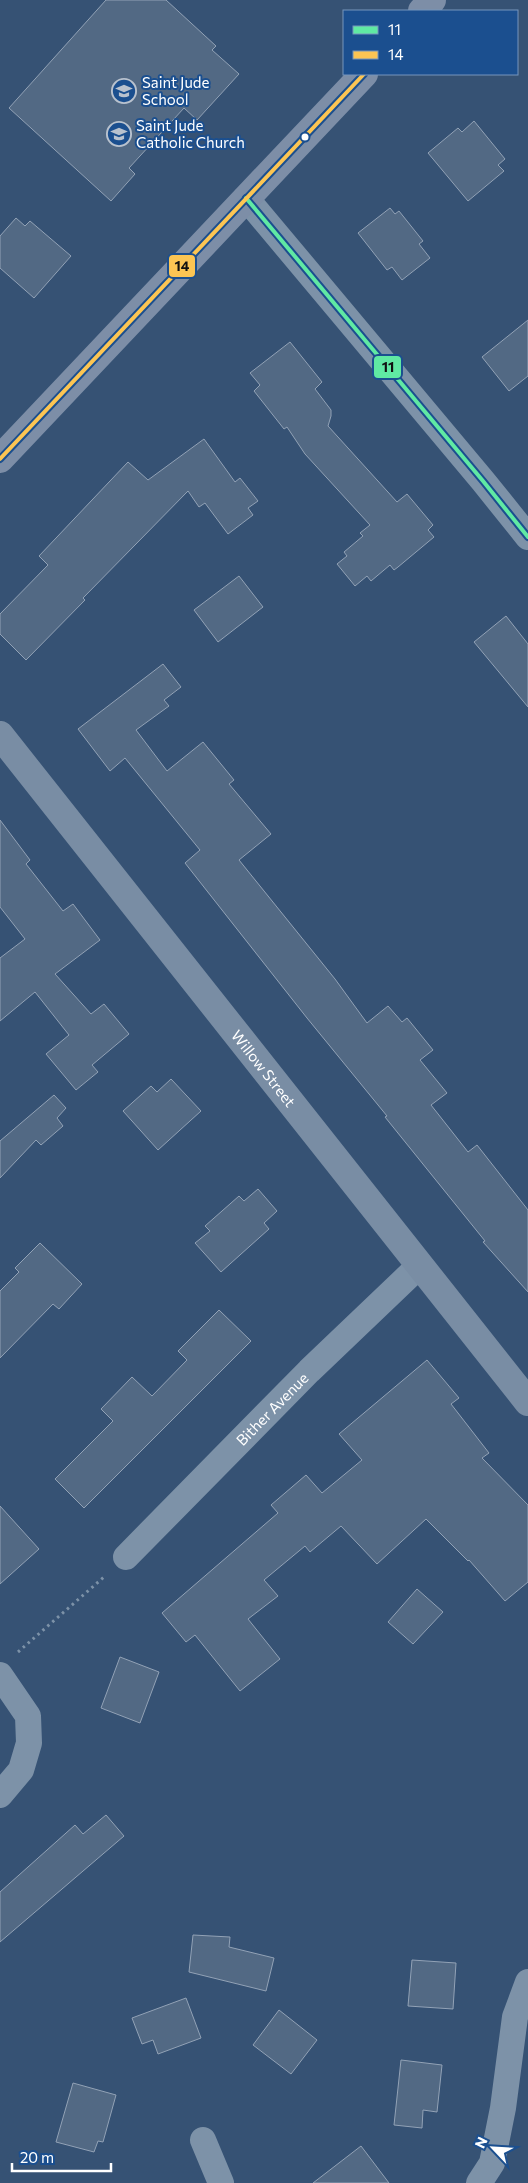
<svg xmlns="http://www.w3.org/2000/svg" width="528" height="2183" viewBox="0 0 528 2183" font-family="Commissioner,sans-serif">
<style>
.building{fill:#526984;stroke:#92a2b6}
.lines{fill:none;stroke-linecap:round;stroke-linejoin:round}
.path{stroke:#7d92a8;stroke-width:3;stroke-dasharray:2.5 4;stroke-linecap:butt}
.street{stroke:#7d92a8;stroke-width:26}
.secondary{stroke:#798da4;stroke-width:28}
.primary{stroke:#7d8ea7;stroke-width:28}
.bus-1-casing{stroke:#1b4f8f;stroke-width:8}
.bus-2-casing{stroke:#1b4f8f;stroke-width:8}
.bus-1{stroke:#60e9a3;stroke-width:4}
.bus-2{stroke:#fcc553;stroke-width:4}
.bus-dot{fill:#fff;stroke:#1b4f8f;stroke-width:2}
.labels{text-anchor:middle;dominant-baseline:central;stroke-width:4;stroke-linejoin:round;paint-order:stroke}
.poi-label{font-size:15px;fill:#fff;stroke:#1b4f8f;text-anchor:start}
.street-label{font-size:15px;fill:#fff;stroke:#1b4f8f}
.line-badge{stroke:#1b4f8f;stroke-width:2}
.pale-badge-label{font-size:14px;text-anchor:middle;font-weight:bold;fill:#111}
</style>
<rect width="100%" height="100%" fill="#365274"/>
<path class="building" d="M106,0H166L216,46L212,50L239,74L197,120L184,108L129,168L135,174L111,201L9,108Z
M474,121L505,159L498,165L504,171L468,201L428,153L458,128L462,132Z
M390,208L395,214L399,211L423,241L419,244L430,258L402,280L392,267L387,270L358,233Z
M16,218L25,226L30,221L71,256L34,298L0,268V236Z
M528,320V376L509,391L482,357Z
M290,342L322,382L315,389L331,410V416L328,426L397,502L407,494L433,525L428,530L434,537L398,567L394,570L390,565L371,581L367,576L355,586L337,564L347,556L344,552L363,536L360,533L370,525L305,454L287,427L284,429L254,391L260,385L250,373Z
M204,439L235,482L240,478L258,501L248,508L253,515L228,534L205,503L199,507L188,491L83,598L85,600L26,660L0,634V614L48,565L39,556L128,462L148,480Z
M239,576L263,607L218,642L194,610Z
M506,616L528,644V707L474,642Z
M163,664L181,687L164,700L169,706L136,730L167,771L203,742L234,780L229,784L271,834L239,860L335,979L367,1023L388,1006L402,1022L407,1018L433,1050L420,1060L447,1093L431,1105L468,1152L477,1145L528,1210V1292L483,1242L485,1241L385,1117L387,1116L307,1018L185,863L200,850L125,758L110,771L78,729Z
M0,820L30,860L26,864L63,911L73,904L100,940L55,974L91,1014L104,1004L129,1034L92,1065L98,1072L76,1090L46,1054L69,1035L35,992L0,1021V958L25,939L0,907Z
M171,1079L201,1111L158,1150L123,1111L151,1086L157,1092Z
M54,1095L66,1108L57,1118L63,1126L41,1145L36,1140L0,1178V1141Z
M258,1189L277,1211L264,1223L269,1229L221,1272L195,1243L210,1231L205,1226L239,1196L244,1201Z
M40,1243L82,1284L59,1309L53,1304L0,1358V1291L19,1272L15,1268Z
M219,1310L251,1341L84,1508L55,1479L113,1421L101,1409L132,1377L152,1396L187,1360L178,1351Z
M427,1360L459,1398L451,1404L489,1453L482,1458L528,1505V1582L505,1601L469,1560L468,1561L426,1519L377,1564L341,1526L310,1552L305,1546L264,1580L278,1596L248,1619L280,1659L240,1691L195,1635L186,1642L162,1613L278,1513L271,1505L306,1475L322,1493L362,1460L339,1434Z
M0,1506L39,1549L0,1584Z
M417,1589L443,1612L413,1644L388,1622Z
M120,1657L159,1672L140,1723L101,1708Z
M106,1815L124,1836L0,1942V1892L75,1825L83,1834Z
M193,1935L230,1937L229,1947L274,1958L266,1991L189,1972Z
M412,1960L456,1963L453,2009L408,2006Z
M186,1998L201,2038L158,2054L153,2040L142,2044L132,2018Z
M279,2010L317,2040L291,2074L253,2045Z
M401,2060L442,2065L437,2112L423,2110L422,2128L394,2125Z
M73,2083L116,2095L103,2142L98,2141L94,2152L56,2142Z
M361,2146L389,2183H313Z"/>
<g class="lines">
<path class="path" d="M18,1652L104,1577"/>
<g class="street">
<path d="M246,198L483,481L528,537"/>
<path id="s1" d="M126,1557L309,1371L420,1265"/>
<path d="M0,1675L28,1716L29,1743L21,1770L0,1795"/>
<path d="M203,2140L221,2183"/>
<path d="M479,2183L492,2163L503,2108L515,2017L528,1982"/>
</g>
<path class="secondary" id="s2" d="M0,735L528,1402"/>
<path class="primary" d="M422,11L432,0
M0,459L364,74"/>
<defs>
<path id="bus-1" d="M246,198L483,481L528,537"/>
<path id="bus-2" d="M0,459L364,74"/>
</defs>
<use href="#bus-1" class="bus-1-casing"/>
<use href="#bus-2" class="bus-2-casing"/>
<use href="#bus-1" class="bus-1"/>
<use href="#bus-2" class="bus-2"/>
</g>
<defs>
<symbol id="school-ring" viewBox="-11 -11 22 22"><circle r="9.5" fill="#1b4f8f" stroke="#b9c2ce" stroke-width="1.5"/><path d="M0-5L7-2L0 1L-7-2ZM-4 1L0 2.5L4 1V4Q0 6-4 4Z" fill="#b9c2ce"/></symbol>
</defs>
<g fill-rule="evenodd">
<use href="#school-ring" x="110" y="77" width="28" height="28"/>
<use href="#school-ring" x="105" y="120" width="28" height="28"/>
</g>
<circle class="bus-dot" cx="305" cy="137" r="4.5"/>
<g class="labels">
<g class="poi-label">
<text x="142" y="82">Saint Jude<tspan x="142" dy="17">School</tspan></text>
<text x="136" y="125">Saint Jude<tspan x="136" dy="17">Catholic Church</tspan></text>
</g>
<g class="street-label">
<text stroke="none"><textPath href="#s2" startOffset="425">Willow Street</textPath></text>
<text stroke="none"><textPath href="#s1" startOffset="208">Bither Avenue</textPath></text>
</g>
</g>
<g class="line-badge">
<rect x="168" y="254" width="28" height="24" rx="5" fill="#fcc553"/>
<rect x="373" y="355" width="29" height="24" rx="5" fill="#60e9a3"/>
</g>
<g class="pale-badge-label">
<text x="182" y="271">14</text>
<text x="388" y="372">11</text>
</g>
<rect x="343" y="10" width="175" height="65" fill="#1b4f8f" stroke="#7695bc"/>
<rect x="353" y="26" width="25" height="8" fill="#60e9a3" stroke="#7695bc"/>
<text x="388" y="35" font-size="15" fill="#ffffff">11</text>
<rect x="353" y="51" width="25" height="8" fill="#fcc553" stroke="#7695bc"/>
<text x="388" y="60" font-size="15" fill="#ffffff">14</text>
<g transform="translate(493 2148) rotate(295)" stroke="#1b4f8f" stroke-width="4" paint-order="stroke">
<path d="M0-4L9 19L0 12L-9 19Z" fill="#ffffff"/>
<text y="-8" font-size="14" font-weight="bold" text-anchor="middle" fill="#ffffff">N</text>
</g>
<path d="M12 2163v8h99v-8" fill="none" stroke="#ffffff" stroke-width="2.5"/>
<text x="20" y="2163" font-size="15" fill="#ffffff" stroke="#1b4f8f" stroke-width="4" paint-order="stroke">20 m</text>
</svg>
